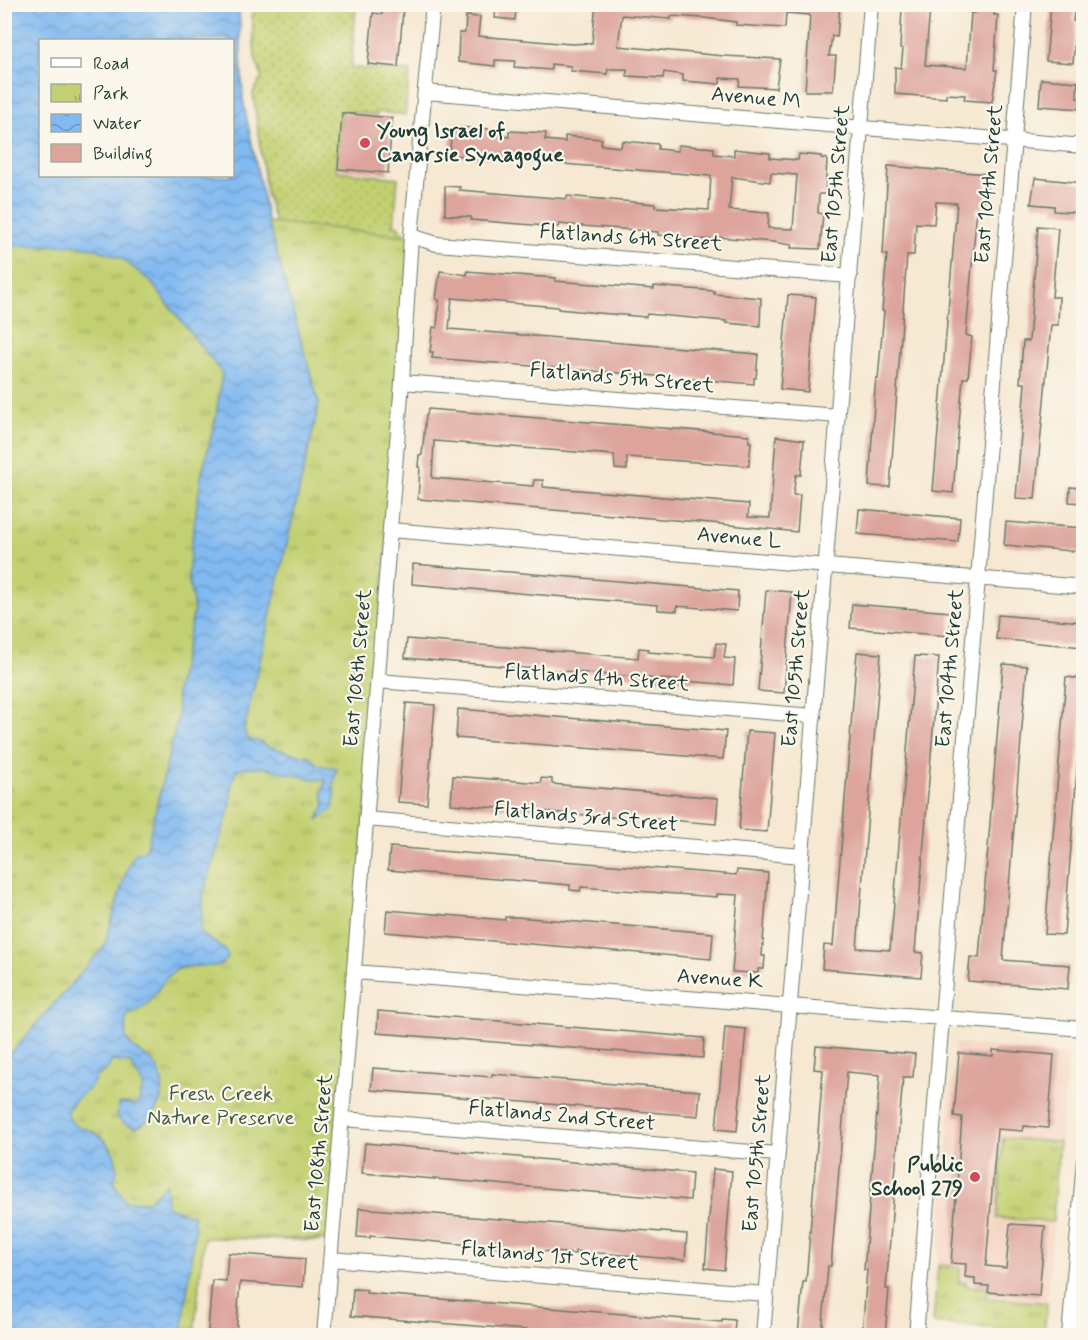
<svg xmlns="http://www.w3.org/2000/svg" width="1088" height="1340" viewBox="0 0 1088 1340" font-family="Mynerve,sans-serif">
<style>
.built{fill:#f5d3c1}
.grass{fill:url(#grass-dots);stroke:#718652;stroke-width:1.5}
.park{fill:url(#park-tufts);stroke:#718652;stroke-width:1.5}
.water{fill:url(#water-waves);stroke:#507b92;stroke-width:1.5;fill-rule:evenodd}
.building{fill:#dda49c;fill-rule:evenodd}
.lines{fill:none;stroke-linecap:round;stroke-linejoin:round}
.minor-casing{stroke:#6a796b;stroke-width:16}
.minor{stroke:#fff;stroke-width:14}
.poi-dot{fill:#d1495b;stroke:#fbf7ec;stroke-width:2}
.labels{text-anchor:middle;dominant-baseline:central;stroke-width:4.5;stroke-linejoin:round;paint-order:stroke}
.street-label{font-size:21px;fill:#1f3d34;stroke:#fbf7ec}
.poi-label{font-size:21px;font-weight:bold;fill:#1f3d34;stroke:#fbf7ec;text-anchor:start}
.park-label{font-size:21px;fill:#405a40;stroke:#fbf7ec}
</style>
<defs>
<pattern id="grass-dots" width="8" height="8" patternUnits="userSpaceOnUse" patternTransform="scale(1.5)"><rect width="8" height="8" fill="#c3d071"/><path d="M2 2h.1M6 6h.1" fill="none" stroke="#9eaa5e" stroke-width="1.8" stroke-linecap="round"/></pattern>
<pattern id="park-tufts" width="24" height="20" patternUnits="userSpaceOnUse" patternTransform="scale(1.5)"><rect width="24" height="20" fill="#c3d071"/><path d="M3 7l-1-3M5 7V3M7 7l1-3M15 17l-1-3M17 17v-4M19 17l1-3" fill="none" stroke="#9eaa5e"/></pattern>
<pattern id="water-waves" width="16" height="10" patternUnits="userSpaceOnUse" patternTransform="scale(1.5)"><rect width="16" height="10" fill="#81b9f1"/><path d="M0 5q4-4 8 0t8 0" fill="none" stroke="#6998c4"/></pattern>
</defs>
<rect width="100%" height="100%" fill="#fbf7ec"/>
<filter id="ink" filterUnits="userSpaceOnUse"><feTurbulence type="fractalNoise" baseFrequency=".0167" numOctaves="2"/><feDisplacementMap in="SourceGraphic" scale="12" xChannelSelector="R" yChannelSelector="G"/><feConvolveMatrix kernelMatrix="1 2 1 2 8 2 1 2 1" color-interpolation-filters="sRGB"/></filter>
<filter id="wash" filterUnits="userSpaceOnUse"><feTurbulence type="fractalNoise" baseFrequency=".008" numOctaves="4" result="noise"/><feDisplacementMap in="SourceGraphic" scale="24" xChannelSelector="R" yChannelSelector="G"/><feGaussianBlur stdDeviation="1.35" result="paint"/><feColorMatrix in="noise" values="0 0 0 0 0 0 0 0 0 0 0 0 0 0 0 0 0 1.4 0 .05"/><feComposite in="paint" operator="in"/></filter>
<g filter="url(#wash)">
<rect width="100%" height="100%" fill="#f6e8d1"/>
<path class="built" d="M955,1043L1068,1055L1044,1333L933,1323Z"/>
<path class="grass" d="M334,4L356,6L351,68L410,71L405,115L378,112L377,115L342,111L336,171L398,178L394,225L399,226V230L404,231L392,346L320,1241L198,1237L186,1336L280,239L266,192L253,93L262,77L255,58L251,5Z"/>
<path class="park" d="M4,217L89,232L155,277L225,373L203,614L152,856L110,953L4,1066Z
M257,221L411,236L332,1239L204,1238L194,1335H162L122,1205L59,1118L121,1014L182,928Z
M1003,1138L1059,1142L1053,1222L997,1218Z
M938,1265L960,1267L959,1282H966V1286L988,1288L987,1298L1047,1303L1044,1333L933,1323Z"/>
<path class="water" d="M5,4L239,5L243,100L268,222L319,404L244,730L248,739L261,742L267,746L292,753L309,756L318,765L337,768L333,788L335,797L333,809L317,820L325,805L322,791L326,780C299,781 262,759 236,770L231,787V804L203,895C204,909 199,920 201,933L225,950L228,958C220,972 197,963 181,968C164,974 158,993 146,1005C140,1010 132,1013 126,1017C126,1023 125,1030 126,1036C130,1051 144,1053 152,1061C172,1082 161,1117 136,1128L123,1123L117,1116L119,1104L125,1103L134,1106L139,1101L143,1085L130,1063L112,1061L107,1070L98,1075L88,1090L76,1099L66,1112C68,1115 70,1121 74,1124C79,1128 86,1128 92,1131C112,1142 122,1162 114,1183L125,1201L147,1202L166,1184L167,1207L193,1215L195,1228L182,1335H5V1056L11,1053L104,947L124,878L134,854L146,850L178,716L176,692L194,610L188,576L191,546L201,477L216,417L222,373L150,281L121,258L94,248L73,245L5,246ZM40,40H232V176H40Z"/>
<g id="blocks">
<path class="building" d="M596,4H840L837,37L832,36L829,56H836L833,91H805L810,15L786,13L785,28L736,25V22L704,18L671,16V19L622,15L618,46L724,56L780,59L776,88L739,86L740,79L720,78V84L683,81V75L664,72L663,78L627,76V69H608L607,74L571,71V66L551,64V70L514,67L515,61L495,60V66L458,62L459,33H465L466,16L480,17L478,36L571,44L592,43Z
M975,4H995L994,15H998L994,70H997L992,102L964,100L965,95L946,94V98L895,94V67L901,68L903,49L900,48L902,7L930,9L925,65L967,68L971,13H975Z
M1051,4H1075L1073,21L1076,22L1073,63L1046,61Z
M496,6L516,8L515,20L495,18Z
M382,9L403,11L398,67L368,64L373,13L382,14Z
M1041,79L1078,82L1077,98L1083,99V109L1039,106Z
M342,113L392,118L388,173L338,169Z
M454,127L489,129V134L509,137V131L546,133L545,140L565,142V136L602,139L601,145L621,147L622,141L658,144V149L678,151V145L714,148V154L734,156V149L770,153V158L798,160L799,154L821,156V158L827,159L825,194H819L818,213L823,214L820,249L791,248L792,245L773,242L718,237V240L700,239L658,235V232L559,224V227L471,220V217L445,215V186L460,187L459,190L567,199V196L655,204V207L709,210L711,176L450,155L451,133H453ZM771,173L797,175L793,229L768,228L769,213L729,210L732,177L770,182Z
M888,166L987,174L986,201H983V208H977L966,335L972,337L968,378H963L953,493L933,491L957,203L936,202L934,224L916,223L914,255H907L890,487L869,486L875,388L876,378L878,379L884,311H882L887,254H883Z
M1035,178L1083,183V213L1054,211V206L1031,204Z
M1038,226L1058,228L1052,297H1059L1058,325H1051L1035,499L1016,498L1025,383H1020L1023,341H1029Z
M440,271L467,275V271L542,277L556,278L555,281L607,285L654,289V286L714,291V294L761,298L760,326L726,323V321L647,314L646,317L599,313L558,309V307L452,298L449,329L758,354L756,378H754V384L432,358L433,352H430L433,327L437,328L439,300L436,299Z
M788,295L816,297L808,392L780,389Z
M428,409L749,435V442H751L749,466L627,457V470L615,469L614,455L434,441L432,478L533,486L534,480H543V487L749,504L748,517L770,518L776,436L804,440L801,475H796L793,495H800L797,532L711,523L418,499L420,467H418L419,455H422L426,415H427Z
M1070,487L1083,488V503L1069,502Z
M859,509L960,518L958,542L857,534Z
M1006,522L1083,528V552L1004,545Z
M413,564L738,591L737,611L677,606V611L658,610V605L412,584Z
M766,590L792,592L784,693L758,691Z
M852,604L951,612L950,636L850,628Z
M998,615L1083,622V647L996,639Z
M407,639L638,658L639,648L649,649L648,652L714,657L716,643L726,644L724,658L735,659L733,685L405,658Z
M857,652L881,654L857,948L890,950L915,656L939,657L915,952L923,953L921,977L822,969L824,945L833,946Z
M1003,664L1027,666L1003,960L1070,965L1068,989L968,981L970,957L979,958Z
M1066,677L1083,679V695L1064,935L1045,934Z
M406,703L435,705L427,804L398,802Z
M458,709L726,731L723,759L456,738Z
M747,731L775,733L767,832L739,830Z
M453,776L541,783V778L552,779V784L718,798L716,824L634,817V819L451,804Z
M390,847L736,875L737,870L768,873L762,956H765L764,969H758V973L732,972L738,895L717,894V897L581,887L580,891L570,890V885L388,870Z
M387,910L505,920V917H516L713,933L711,959L385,932Z
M378,1011L704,1038L703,1058L377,1033Z
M725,1027L746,1029L737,1131L716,1129Z
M816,1046L915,1054L913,1077H903L886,1289H889L885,1335H862L867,1270H864L880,1075L847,1072L831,1266H828L822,1335H798L803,1282H806L823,1070L814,1069Z
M993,1050L1054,1055L1048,1128L1024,1126L1023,1131L997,1129L986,1266L1006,1268L1010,1224L1045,1226L1039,1296L988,1292L989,1286L975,1285V1278L965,1277L966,1264L951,1263L962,1117L954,1116L959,1053L993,1056Z
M373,1068L492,1077V1074L700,1091L698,1116L371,1090Z
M365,1143L692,1173L690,1200L362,1173Z
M713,1169L732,1171L724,1270L705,1268Z
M359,1208L687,1234L685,1260L575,1251V1254L370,1236V1238L357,1237Z
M228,1253L305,1259L303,1287L240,1282L236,1335H221V1332L208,1331L212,1280L226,1281Z
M353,1289L367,1290L366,1293L697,1320L722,1322V1319L735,1320L734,1335H590L351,1316Z"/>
</g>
</g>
<g filter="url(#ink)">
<use href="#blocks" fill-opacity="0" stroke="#6a796b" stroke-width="1.5"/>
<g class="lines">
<defs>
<path id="minor" d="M425,92L1084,146
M411,236L437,244L850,276
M402,382L838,416
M390,530L1084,587
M378,681L814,716
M366,819L802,856
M354,972L1084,1029
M343,1119L778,1154
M331,1259L766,1294
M324,1336L402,382L411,236L433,4
M763,1336L871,4
M916,1336L1025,4
M1069,1336L1084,1161"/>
</defs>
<use href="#minor" class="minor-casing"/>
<use href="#minor" class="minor"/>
</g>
</g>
<g class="poi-dot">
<circle cx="365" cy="143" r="6"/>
<circle cx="975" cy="1177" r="6"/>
</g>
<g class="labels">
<g class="street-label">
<text transform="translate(756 98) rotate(5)">Avenue M</text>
<text transform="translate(836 184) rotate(-85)">East 105th Street</text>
<text transform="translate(989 184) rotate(-85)">East 104th Street</text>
<text transform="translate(631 238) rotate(4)">Flatlands 6th Street</text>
<text transform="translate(622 378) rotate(5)">Flatlands 5th Street</text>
<text transform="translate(739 538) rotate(5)">Avenue L</text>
<text transform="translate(358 668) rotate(-85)">East 108th Street</text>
<text transform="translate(796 668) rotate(-85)">East 105th Street</text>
<text transform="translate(950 668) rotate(-85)">East 104th Street</text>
<text transform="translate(597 678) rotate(4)">Flatlands 4th Street</text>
<text transform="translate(586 817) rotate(5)">Flatlands 3rd Street</text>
<text transform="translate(720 979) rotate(4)">Avenue K</text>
<text transform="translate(562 1116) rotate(5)">Flatlands 2nd Street</text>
<text transform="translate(319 1153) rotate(-85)">East 108th Street</text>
<text transform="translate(757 1153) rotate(-85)">East 105th Street</text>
<text transform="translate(550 1256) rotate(5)">Flatlands 1st Street</text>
</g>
<g class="poi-label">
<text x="377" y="131">Young Israel of<tspan x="377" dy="24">Canarsie Synagogue</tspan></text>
<text x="963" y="1165" text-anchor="end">Public<tspan x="963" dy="24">School 279</tspan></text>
</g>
<g class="park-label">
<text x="221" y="1094">Fresh Creek<tspan x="221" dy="24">Nature Preserve</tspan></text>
</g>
</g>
<rect width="1088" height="1340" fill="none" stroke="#fbf7ec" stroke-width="24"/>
<rect x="39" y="39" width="195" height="138" fill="#fbf7ec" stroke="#a3ada2" stroke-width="1.5"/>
<rect x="51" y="58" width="30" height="9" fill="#ffffff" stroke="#a3ada2" stroke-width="1.5"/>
<text x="93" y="69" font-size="18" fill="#1f3d34">Road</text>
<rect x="51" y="84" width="30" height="18" fill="url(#park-tufts)" stroke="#a3ada2" stroke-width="1.5"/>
<text x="93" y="99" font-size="18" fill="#1f3d34">Park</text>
<rect x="51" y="114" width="30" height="18" fill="url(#water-waves)" stroke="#a3ada2" stroke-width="1.5"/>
<text x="93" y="129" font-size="18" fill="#1f3d34">Water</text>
<rect x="51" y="144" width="30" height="18" fill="#dda49c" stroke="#a3ada2" stroke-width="1.5"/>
<text x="93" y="159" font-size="18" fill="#1f3d34">Building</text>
</svg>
